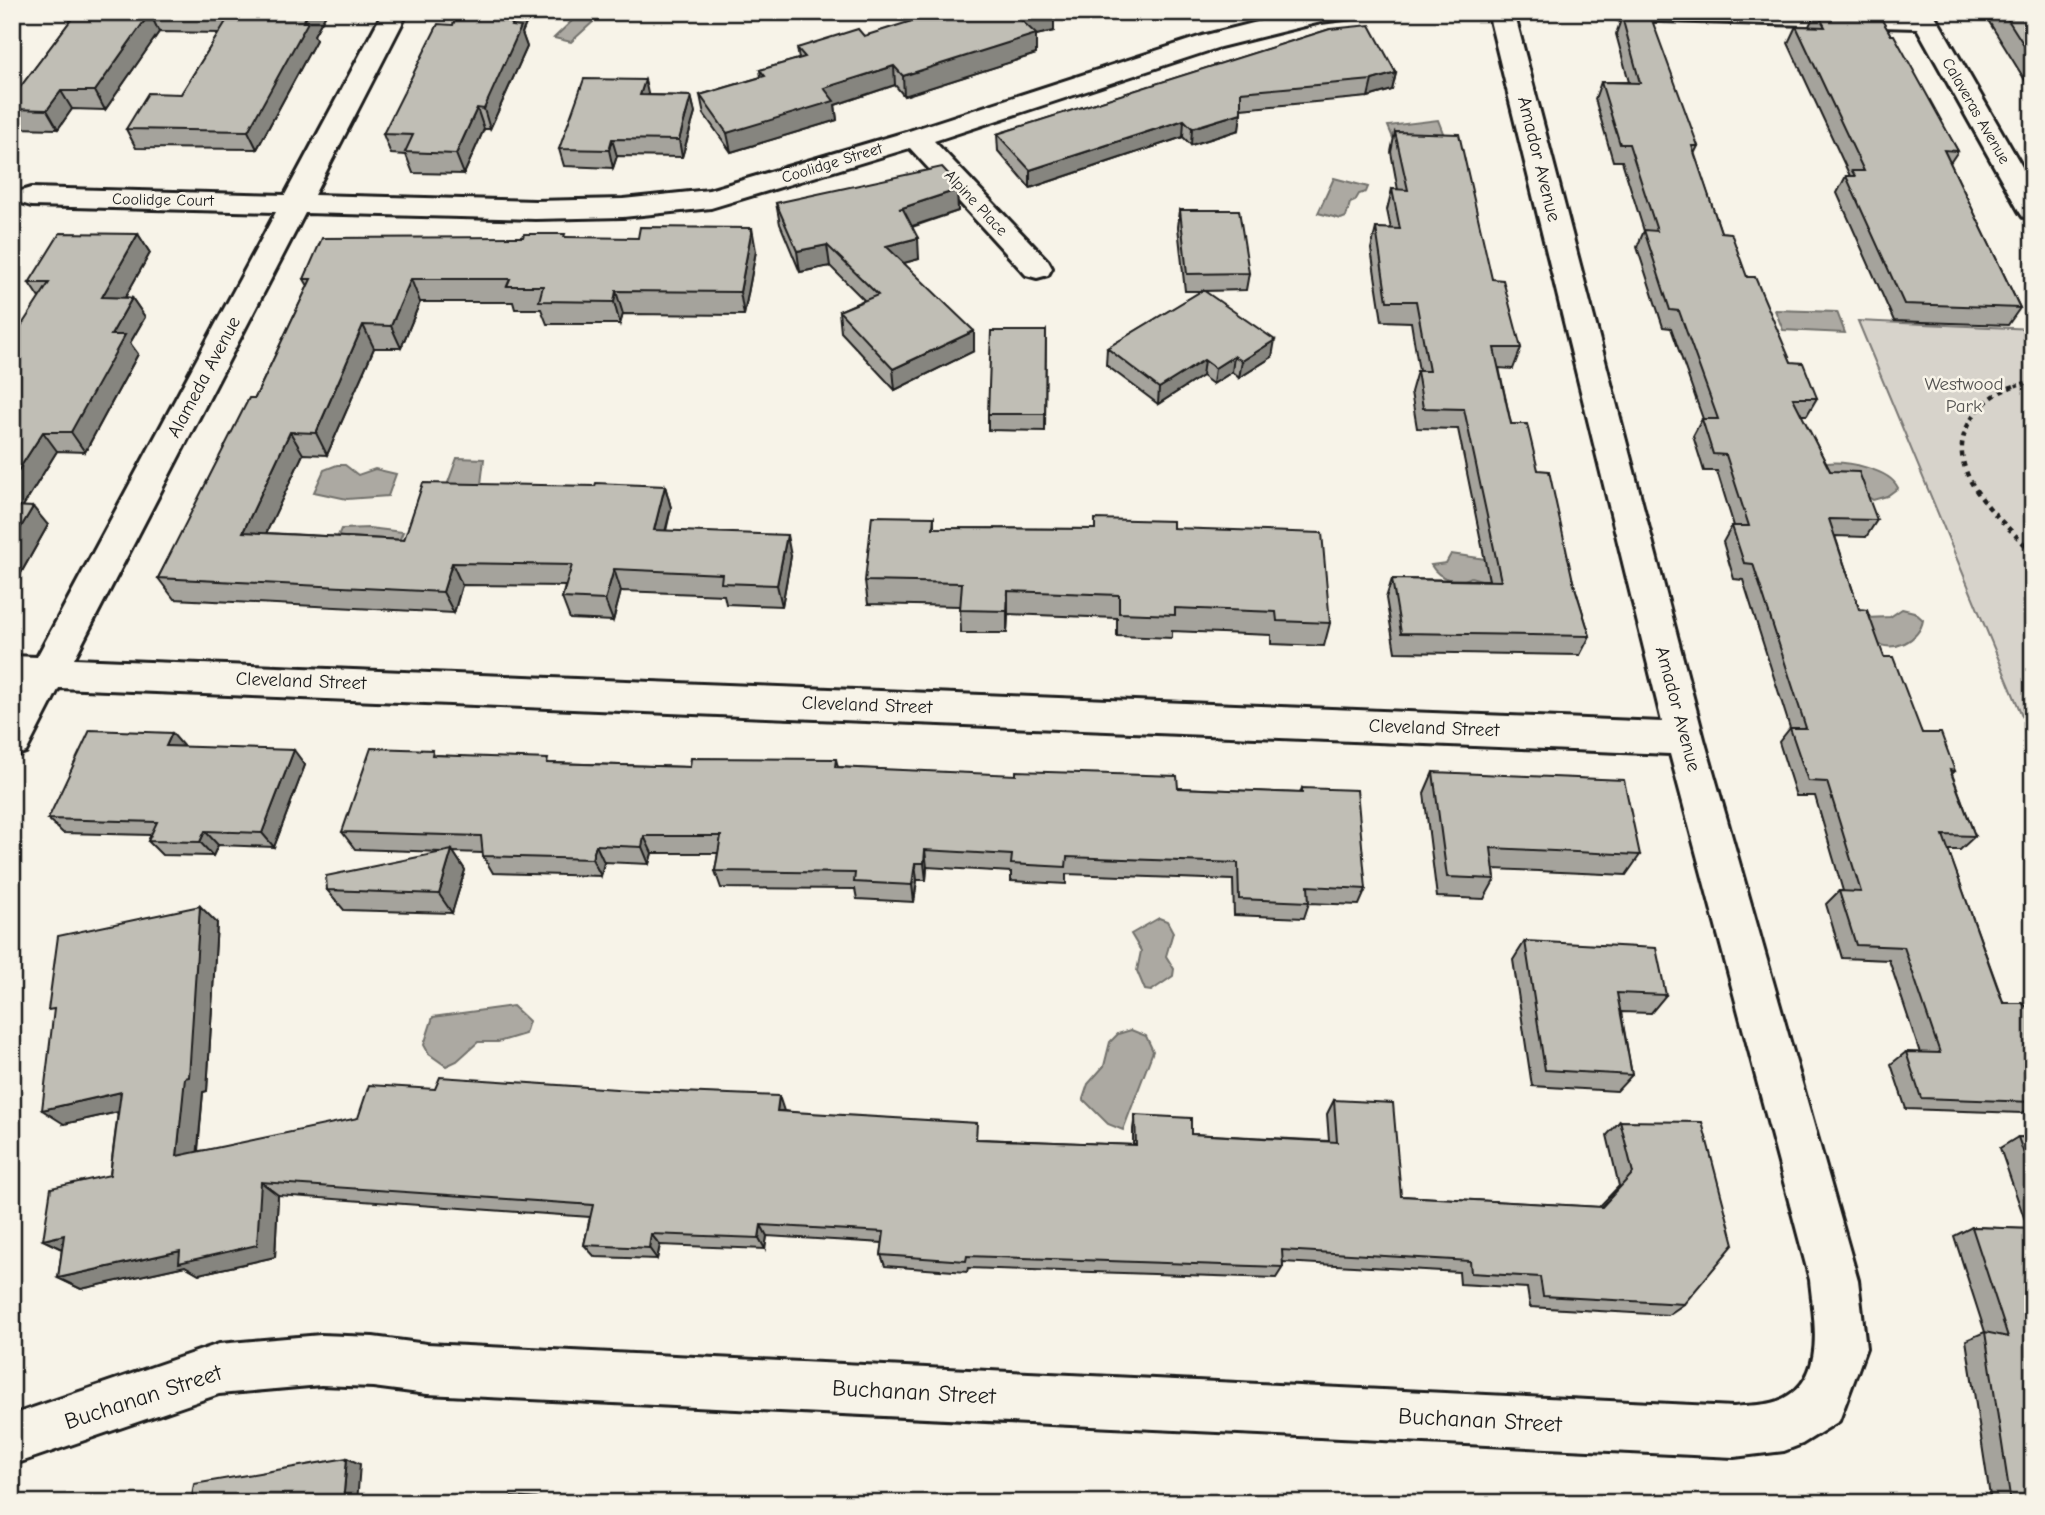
<svg xmlns="http://www.w3.org/2000/svg" width="2045" height="1515" viewBox="0 0 2045 1515" font-family="'Comic Neue',sans-serif">
<style>
.green{fill:#d7d3cb;stroke:#7a7874;stroke-width:2}
.water{fill:#aca9a2;stroke:#72716c;stroke-width:2}
.lines{fill:none;stroke-linecap:round;stroke-linejoin:round}
.minor-casing{stroke:#1c1c1c;stroke-width:6}
.path-far1{stroke:#1c1c1c;stroke-width:3.5;stroke-dasharray:3.5 3.5;stroke-linecap:butt}
.path{stroke:#1c1c1c;stroke-width:4.5;stroke-dasharray:5 5;stroke-linecap:butt}
.minor{fill:#f7f3e8;fill-rule:evenodd}
.wall{fill:#a5a39c;stroke:#1c1c1c;stroke-width:2}
.shaded-wall{fill:#86857f;stroke:#1c1c1c;stroke-width:2}
.building{fill:#c0beb5;stroke:#1c1c1c;stroke-width:2}
.labels{text-anchor:middle;dominant-baseline:central;stroke-width:5;stroke-linejoin:round;paint-order:stroke}
.far-street-label{font-size:16px;fill:#1c1c1c;stroke:#f7f3e8}
.street-label{font-size:19px;fill:#1c1c1c;stroke:#f7f3e8}
.park-label{font-size:19px;fill:#545351;stroke:#f7f3e8}
.near-street-label{font-size:23px;fill:#1c1c1c;stroke:#f7f3e8}
</style>
<rect width="100%" height="100%" fill="#f7f3e8"/>
<filter id="ink" filterUnits="userSpaceOnUse"><feTurbulence type="fractalNoise" baseFrequency=".0143" numOctaves="2"/><feDisplacementMap in="SourceGraphic" scale="14" xChannelSelector="R" yChannelSelector="G"/><feConvolveMatrix kernelMatrix="1 2 1 2 8 2 1 2 1" color-interpolation-filters="sRGB"/></filter>
<g filter="url(#ink)">
<path class="green" d="M1858,321L2033,329V742Z"/>
<path class="water" d="M575,12H595L594,21L571,42L554,38L575,18L571,17Z
M1438,120L1445,138H1393L1388,126Z
M1334,178L1368,187L1366,192L1359,194L1355,201L1350,203L1346,217L1341,219L1318,213Z
M1775,310L1837,312L1845,333L1783,330Z
M457,458L484,459L481,484L445,491Z
M1827,463C1846,461 1890,469 1898,488L1887,496L1873,500L1822,467Z
M337,465H345L358,475L375,469L396,474L388,496L347,499L314,492L324,470Z
M369,528L403,532L394,552H331L341,529Z
M1451,554L1492,560L1498,581H1485L1471,577C1457,585 1439,579 1431,565L1446,563Z
M1902,609L1914,612L1923,620C1920,640 1893,654 1875,642L1866,618L1890,617Z
M1159,918L1167,921L1173,932L1166,956L1174,969L1173,976L1151,991L1145,990L1137,971L1141,951L1131,934Z
M513,1006L529,1021L525,1034L498,1042H478L457,1061L446,1066L429,1054L424,1045L433,1017Z
M1131,1030L1146,1036L1153,1051L1123,1130L1108,1124L1083,1099L1088,1084L1104,1066L1110,1042L1118,1034Z"/>
<g class="lines">
<defs>
<path id="minor" d="M383,12H408L314,195L535,201L623,199L709,190L906,132L1202,36L1297,12H1364L1361,17L1321,22L1220,47L934,141L1048,261L1052,268L1048,275L1037,278L1026,275L910,148L711,208L623,217L535,219L305,213L74,659L1662,722L1488,12H1514L1704,739L1858,1280L1866,1348L1839,1421L1802,1444L1784,1451L1734,1457L427,1394L373,1387L321,1385L219,1394L12,1465V1415L219,1344L321,1335L373,1337L427,1344L1734,1407C1747,1405 1765,1406 1778,1401C1828,1381 1814,1322 1810,1280L1670,754L59,688L26,752L12,757V704L22,686H12V656L37,657L276,212L31,206L21,203L17,197L21,191L31,188L285,195Z
M1609,12H1933L2033,186V220L2023,217L2019,211L1917,28L1621,20L1612,17Z"/>
</defs>
<use href="#minor" class="minor-casing"/>
<path class="path-far1" d="M2009,388L2033,380"/>
<path class="path" d="M2014,386C1994,393 1979,406 1969,423C1941,473 2002,520 2033,553"/>
<use href="#minor" class="minor"/>
</g>
<path class="wall" d="M77,12H327L314,35L316,40L257,149L136,148L126,129L181,94L219,33L159,32L105,110L72,109L58,129L15,128L12,122V98Z
M458,12H531L522,33L527,47L490,129H484L464,174L413,173L406,155L391,154L383,134L453,25Z
M1816,12H1877L1958,151L1950,163L2020,308L2008,325L1894,321L1837,193L1846,176H1850L1788,43L1796,26H1809Z
M1983,12H2033V93Z
M1622,17L1698,146L1694,154L1721,232L1747,277L1791,362L1817,398L1807,415H1801L1830,471L1877,520L1866,537L1835,536L1859,609L1922,733L1955,771L1952,774L1975,836L1960,850H1948L2033,1084V1107L2022,1113L1906,1109L1891,1064L1906,1052L1920,1053L1889,960L1842,958L1826,904L1839,891H1843L1815,796H1796L1779,742L1790,728L1743,580L1734,579L1723,542L1732,526H1734L1717,471H1704L1693,436L1702,419H1703L1671,328L1663,327L1637,247L1644,231L1622,161H1613L1595,99L1601,82H1629L1616,34Z
M1330,29L1396,73L1392,90L1368,97L1241,109L1239,130L1191,145L1183,137L1030,188L998,151L997,134Z
M1054,31L1036,35V54L904,96L895,85L835,105L837,120L731,152L704,114L700,95L761,77L760,70L799,59L797,48L864,36Z
M648,95L691,96L695,113L682,157L617,156L613,168L564,166L559,149Z
M1395,132L1492,279L1521,348L1513,369L1499,368L1511,424L1538,470L1573,581L1590,636L1580,655L1395,652L1386,598L1392,579L1489,580L1458,429L1417,428L1411,392L1417,371H1419L1411,322L1382,321L1371,249L1376,228L1391,229L1387,210L1392,189L1398,190L1391,152Z
M957,190L958,211L912,227L919,259L904,263L974,351L895,390L841,332L839,311L864,300L830,266L800,272L780,224L776,203Z
M1180,210L1249,273L1246,290L1204,291L1272,357L1239,378L1232,372L1213,384L1202,376L1158,404L1106,365L1107,348L1202,291H1185L1178,227Z
M138,234L150,253L125,297L132,298L145,317L130,343L138,354L85,452L57,451L23,506L48,525L12,589L39,298L29,283Z
M523,237H566L756,251L744,315L623,314L620,324H547L541,309H515L513,302H420L401,348H374L327,455L303,454L266,533L404,540L595,486H665L671,508L666,531L791,556L782,606L726,604L724,595L621,591L613,621L570,619L562,598L565,586L462,585L454,613L174,599L158,578L255,398L308,286L304,279Z
M1046,331L1045,431L988,430V414Z
M934,517V528L1094,529L1173,528L1330,623L1324,646L1271,644V635L1172,631V638L1117,636V618L1008,614L1007,633H961L960,606L868,604L865,581Z
M184,747L305,765L274,847L218,845L213,856L162,855L148,841L151,835L63,833L48,819Z
M436,755L550,763L690,767L836,759L838,767L1178,788L1300,793L1302,788L1366,889L1359,905L1309,903L1304,918L1234,915L1233,880L1066,874V884L1011,881V872L927,867L926,880H917L914,902L857,899L855,889L721,888L715,871L718,853H652L649,864L604,862L601,876L493,873L483,856V853L453,852L465,870L452,913L344,910L327,890L442,852L355,849L342,832Z
M1433,772L1640,855L1626,875L1494,869L1495,879L1484,899L1437,897L1424,793Z
M217,923L207,1091L203,1092L198,1151L784,1111L978,1139L1133,1145V1129L1135,1115L1191,1134L1329,1141L1327,1114L1334,1100L1401,1196L1599,1207L1619,1186L1607,1135L1620,1121L1684,1304L1668,1315L1530,1307L1527,1288L1460,1284L1459,1272L1283,1262V1267L1276,1278L968,1268L967,1272L885,1266L881,1255L883,1243L767,1236L765,1249L660,1245L657,1259L595,1257L584,1245L590,1217L278,1195L275,1257L199,1274L185,1266L81,1289L58,1278L62,1249L43,1240L110,1175L118,1112L64,1124Z
M1525,941L1666,995L1651,1013L1621,1012L1632,1075L1617,1091L1532,1086L1513,960Z
M2018,1137L2033,1138V1503H1991L1966,1340L1985,1332L1954,1236L1972,1227L2028,1229L2000,1148Z"/>
<path class="shaded-wall" d="M309,12H327L314,35L316,40L257,149L248,131Z
M517,12H531L522,33L527,47L490,129L484,109Z
M1050,12H1054V31L1036,35V54L904,96L903,76L1020,19Z
M150,13L159,32L105,110L95,91Z
M894,66L895,85L835,105L837,120L731,152L727,133L824,88Z
M1396,73L1392,90L1368,97L1372,80Z
M645,80L649,98L640,95Z
M61,91L72,109L58,129L47,110Z
M691,96L695,113L682,157L679,140Z
M477,108L484,129L464,174L456,154Z
M1241,113L1239,130L1191,145L1192,128Z
M1184,120L1183,137L1030,188V170Z
M612,139L617,156L613,168L609,150Z
M957,190L958,211L900,230L899,209Z
M752,228L756,251L744,315L740,292Z
M138,234L150,253L114,317L102,297Z
M918,238L919,259L888,267L886,246Z
M827,245L830,266L800,272L797,251Z
M411,279L420,302L401,348L391,326Z
M616,291L623,314L620,324L614,302Z
M132,298L145,317L130,343L138,354L85,452L71,432L111,335Z
M363,325L374,348L327,455L316,433Z
M974,331V351L895,390L893,369Z
M1275,340L1272,357L1239,378L1242,361Z
M1234,356L1232,372L1213,384L1215,368Z
M1204,360L1202,376L1158,404L1159,388Z
M43,432L57,451L12,524V480Z
M290,432L303,454L257,553L243,532Z
M665,486L671,508L660,552L654,530Z
M33,507L48,525L12,589V542Z
M787,535L791,556L782,606L777,585Z
M452,563L462,585L454,613L443,592Z
M614,569L621,591L613,621L605,600Z
M1008,591V614L1007,633V611Z
M172,733L185,748L166,746Z
M294,750L305,765L274,847L262,833Z
M205,831L218,845L213,856L200,842Z
M644,836L652,853L649,864L642,847Z
M596,845L604,862L601,876L592,859Z
M452,850L465,870L452,913L439,894Z
M925,850L927,867L926,880L924,863Z
M915,863L917,880L914,902L912,885Z
M200,906L217,923L207,1091L203,1092L196,1169L177,1156Z
M121,1092L141,1107L64,1124L42,1110Z
M779,1096L784,1111H777Z
M261,1182L278,1195L275,1257L199,1274L185,1266L81,1289L58,1278L180,1251Z
M761,1225L767,1236L765,1249L759,1238Z
M651,1234L660,1245L657,1259L649,1248Z
M64,1235L66,1251L43,1240Z
M347,1458L360,1464L357,1503H343Z"/>
<path class="building" d="M77,12H309L303,22H308L248,131L126,129L148,93L181,94L230,15L150,13L95,91H61L47,110L12,109V98Z
M458,12H517L511,26L521,27L484,109L477,108L456,154L405,152L413,135L383,134L438,24L453,25Z
M940,12H1050L1020,19L1036,34L903,76L894,66L824,88L834,101L727,133L700,95L765,76L760,70L805,57L797,48L858,29L864,36Z
M1639,12H1649L1698,146H1692L1721,232L1731,233L1747,277H1755L1791,362L1803,363L1817,398H1793L1830,471L1859,472L1877,520L1829,519L1859,609L1867,610L1884,657H1893L1922,733H1941L1955,771L1950,770L1975,836L1943,835L2003,1003H2022L2033,1012V1056L2026,1067L2033,1084V1102L1921,1098L1906,1052L1940,1053L1904,947L1856,945L1839,891L1861,892L1827,782L1808,781L1790,728H1806L1753,564L1744,563L1732,526H1749L1726,455L1713,454L1702,419H1718L1679,311L1670,310L1644,230L1657,231L1629,144H1620L1601,82L1640,83L1622,17Z
M1817,12H1877L1891,35H1894L1958,151L1944,150L2020,308L1904,304L1846,176H1855L1852,171H1864L1796,26L1825,27Z
M2003,12H2033V59Z
M1370,25L1396,73L1372,80L1241,92V113L1192,128L1184,120L1030,170L997,134L1330,29Z
M584,79L645,80L640,95L691,96L679,140L612,139L609,150L559,149Z
M1395,132L1459,134L1492,279L1503,280L1521,348H1494L1511,424H1527L1538,470L1549,471L1573,581L1590,636L1401,633L1392,579L1501,581L1464,409L1423,408L1417,371H1429L1416,301H1387L1376,228L1400,229L1392,189L1408,190Z
M942,167L955,181L957,190L899,209H903L918,238L886,246L974,331L893,369L839,311L878,295L827,245L797,251L776,203Z
M1180,210H1239L1249,273L1187,274Z
M640,227L752,228L740,292L616,291L614,302L539,301L543,286H507L510,279H411L391,326L363,325L316,433L290,432L243,532L404,540L423,483L595,486L596,483L665,486L654,530L787,535L777,585L721,583L722,574L614,569L605,600L562,598L572,565L452,563L443,592L158,578L249,398H255L311,279H304L322,238L523,237L524,234H565L564,237L638,238Z
M60,233L138,234L102,297L132,298L111,335H125L71,432H43L12,480V340L49,283H29Z
M1203,290L1275,340L1242,361L1234,356L1215,368L1204,360L1159,388L1107,348Z
M991,331H1046L1045,414H988Z
M12,506L33,507L12,542Z
M872,516L934,517L933,528L1095,529V519L1173,521V528L1322,533L1330,623L1277,621L1276,612L1175,608V615L1119,613V595L1008,591L1007,611L960,610L962,583L865,581Z
M90,730L172,733L166,746L294,750L262,833L205,831L200,842L148,841L157,822L48,819Z
M371,748L433,750L432,755L548,759L547,763L690,767L691,758L836,759L835,767L1016,775V771L1177,776L1178,788L1302,793V788L1357,790L1366,889L1308,886L1309,902L1239,899L1238,863L1067,857L1066,867L1011,864L1012,855L925,850L924,863H915L912,885L854,882L855,873L715,871L721,836H644L642,847L596,845L592,859L483,856L481,836L342,832Z
M1433,772L1624,780L1640,855L1491,848L1495,879L1447,877Z
M452,850L439,894L327,890L326,876Z
M200,906L189,1077L185,1078L177,1156L358,1118L369,1085L435,1089L440,1077L631,1090L779,1096L777,1111L977,1123L976,1139L1136,1145L1135,1115L1191,1118V1134L1337,1142L1334,1100L1393,1103L1401,1196L1602,1207L1633,1173L1620,1121L1702,1122L1734,1244L1684,1304L1543,1296L1540,1277L1471,1273L1470,1261L1282,1250L1283,1267L967,1256L966,1261L881,1255L884,1232L761,1225L759,1238L651,1234L649,1248L584,1245L593,1205L261,1182L257,1245L179,1263L180,1251L58,1278L64,1235L43,1240L51,1188L110,1175L121,1092L42,1110L54,1009L48,1010L58,936Z
M1525,941L1656,948L1666,995L1617,993L1632,1075L1545,1070Z
M2018,1137L2033,1138V1179Z
M1972,1227L2033,1229V1503H2011L1985,1332L2008,1337Z
M347,1458L343,1503H191L194,1484Z
M822,1495L900,1499V1503H821Z
M511,1497L584,1502L509,1503Z"/>
</g>
<g class="labels">
<g class="far-street-label">
<text transform="translate(1976 111) rotate(60)">Calaveras Avenue</text>
<text transform="translate(832 163) rotate(-17)">Coolidge Street</text>
<text transform="translate(163 200) rotate(1)">Coolidge Court</text>
<text transform="translate(976 203) rotate(47)">Alpine Place</text>
</g>
<g class="street-label">
<text transform="translate(1539 159) rotate(76)">Amador Avenue</text>
<text transform="translate(204 377) rotate(-62)">Alameda Avenue</text>
<text transform="translate(301 681) rotate(2)">Cleveland Street</text>
<text transform="translate(867 705) rotate(2)">Cleveland Street</text>
<text transform="translate(1678 709) rotate(75)">Amador Avenue</text>
<text transform="translate(1434 728) rotate(2)">Cleveland Street</text>
</g>
<g class="park-label">
<text x="1964" y="384">Westwood<tspan x="1964" dy="22">Park</tspan></text>
</g>
<g class="near-street-label">
<text transform="translate(914 1392) rotate(3)">Buchanan Street</text>
<text transform="translate(143 1397) rotate(-18)">Buchanan Street</text>
<text transform="translate(1480 1420) rotate(3)">Buchanan Street</text>
</g>
</g>
<rect width="2045" height="1515" fill="none" stroke="#f7f3e8" stroke-width="42"/>
<rect x="21" y="21" width="2003" height="1473" fill="none" stroke="#1c1c1c" stroke-width="2.5" filter="url(#ink)"/>
</svg>
